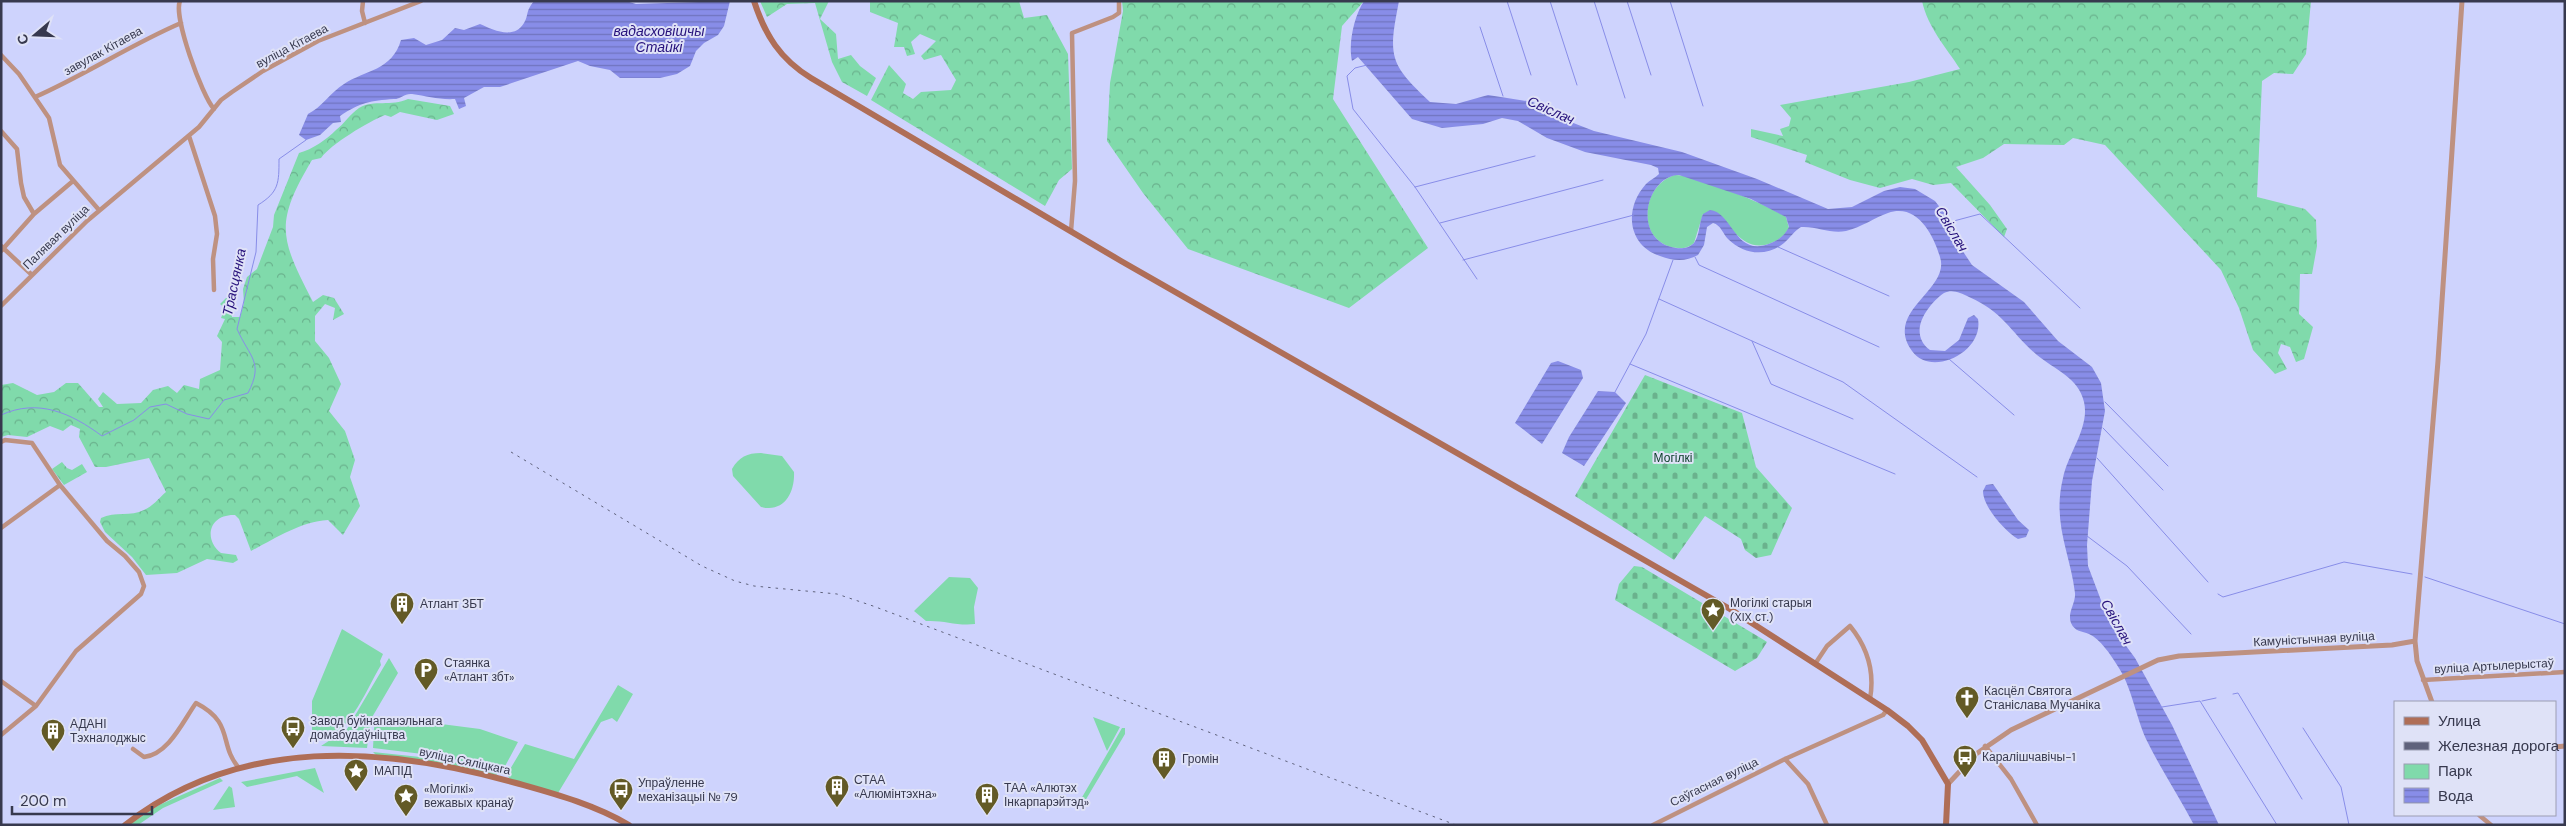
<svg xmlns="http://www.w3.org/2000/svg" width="2566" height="826" viewBox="0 0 2566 826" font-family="'DM Sans',sans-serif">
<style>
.green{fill:#80daab}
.forest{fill:url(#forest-crowns)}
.cemetery{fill:url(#cemetery-stones)}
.water{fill:url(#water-rules);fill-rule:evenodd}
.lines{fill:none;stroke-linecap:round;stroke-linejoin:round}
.stream{stroke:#888de8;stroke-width:1}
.minor{stroke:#be9181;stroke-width:4.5}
.tertiary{stroke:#be9181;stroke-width:5}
.secondary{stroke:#af6e57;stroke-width:6}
.rail{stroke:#5f627c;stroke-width:1;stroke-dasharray:2.5 5;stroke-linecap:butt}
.labels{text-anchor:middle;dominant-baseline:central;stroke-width:4;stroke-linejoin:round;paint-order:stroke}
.street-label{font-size:12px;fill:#37394e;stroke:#dfe2f7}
.park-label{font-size:12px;fill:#083b25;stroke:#dfe2f7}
.poi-label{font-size:12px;fill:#37394e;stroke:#dfe2f7;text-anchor:start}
.water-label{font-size:14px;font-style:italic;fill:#27127c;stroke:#dfe2f7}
</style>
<defs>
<pattern id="forest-crowns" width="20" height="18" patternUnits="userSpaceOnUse" patternTransform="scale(1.25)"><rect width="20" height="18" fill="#80daab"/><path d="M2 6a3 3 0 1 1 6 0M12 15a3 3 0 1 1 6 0" fill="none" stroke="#6ab28d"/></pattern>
<pattern id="cemetery-stones" width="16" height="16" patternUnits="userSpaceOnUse" patternTransform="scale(1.25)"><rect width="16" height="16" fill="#80daab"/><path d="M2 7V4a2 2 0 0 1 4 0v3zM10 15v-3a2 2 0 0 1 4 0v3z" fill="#6ab28d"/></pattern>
<pattern id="water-rules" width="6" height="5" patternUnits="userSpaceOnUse" patternTransform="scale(1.25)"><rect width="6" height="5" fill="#888de8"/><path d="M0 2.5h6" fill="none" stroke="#7074be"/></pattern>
</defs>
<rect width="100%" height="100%" fill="#ced3fd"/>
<path class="green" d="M1675,175C1696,175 1768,205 1786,217L1789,228C1785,235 1779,240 1771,243C1747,253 1733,231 1720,215L1703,214L1694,243C1687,249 1680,249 1671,247C1635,237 1643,184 1675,175Z
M761,453L782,456L794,472C795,493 784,513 761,507L733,476L732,469C739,457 747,453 761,453Z
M949,577L970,578L978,588L974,607L975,624C956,626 944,620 926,621L914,611Z
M342,629L383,654L380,661L381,665C364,693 349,739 312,741V701Z
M389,658L398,673L371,719L367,748L321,746L347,729Z
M618,685L633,694L617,722L612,718L601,722L558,793L510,779L507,775L509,771L525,744L574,759Z
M379,716L480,729L518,742L503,770L439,756L373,748L374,728Z
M1093,717L1120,727L1107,751Z
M1122,728H1125V734L1082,806H1077Z
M373,752L439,759L500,772L496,775L376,755Z
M315,768L324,793L297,776L247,787L241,782Z
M220,778L223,781L163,808L138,825H129L159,805Z
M229,786L232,788L235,807L213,810Z"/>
<path class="forest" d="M760,1H829L820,19L836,34L838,59L851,55L860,66L876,78L867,96L842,82L832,62L815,3L787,4L767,17Z
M870,1H1019L1024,18L1047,15L1068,54L1072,169L1059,180L1045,206L871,100L889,65L906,84L903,93L913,99L921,92L951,90L956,80L941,55L924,60L921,56L936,41L920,34L911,42L915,54L907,56L904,47H894L898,23L870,12Z
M1122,1H1364L1342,26L1333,99L1428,248L1349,308L1188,249L1143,193L1107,141L1110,83L1123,11Z
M1922,1H2311L2306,54L2293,74L2274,73L2262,81L2257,197L2305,209L2316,220L2317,246L2312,274H2300L2299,314L2313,327L2304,359L2296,362L2290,347L2281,344L2278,353L2287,369L2275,374L2253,350L2239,308L2221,270L2105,145L2073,138L2064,145L2004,144L1983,158L1956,167L1990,205L2007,229L2004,237L1951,183L1933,185L1912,179L1880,188L1850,180L1805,162L1807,155L1751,137V129L1783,136L1780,129L1789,126L1791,118L1780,105L1909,82L1960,69C1946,47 1928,28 1922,1Z
M408,99L450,106L454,114L437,120L400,112L391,117L385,115C368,122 331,144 321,158L312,160C274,224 280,238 313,302L323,295L334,298L344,314L333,320L335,308L325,304L315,316V341L329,358L341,384L329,411L345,431L355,460L350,477L360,506L343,535L328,520C300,522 276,538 251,551L239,519L235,515C209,514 203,539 221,553L236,555L238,560L233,563L207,559L177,573L146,575L132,557L105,532L100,522L101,518C115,511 131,517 144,510C152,507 159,498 166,492L149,458L106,467H95L79,437L80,429L71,425L63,431L50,426L27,437L8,435L1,437V385L13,383L37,395L54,392L66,383H78L99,407H103L98,399L103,392L117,404L141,403L153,390L168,386L177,393L184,385L199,389L200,379L220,370L222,342L217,336L225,319L221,318L225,308L220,304L226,298L231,300L232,317H240L244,303L243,289L247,277L257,269L273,227L274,215L299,153C313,149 326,140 336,130C344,124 350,114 359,108C374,99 391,107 408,99Z
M62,462L67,468L72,470L82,464L87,472L64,485L52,469Z"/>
<path class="cemetery" d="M1645,375L1742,413L1756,467L1792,508L1771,555L1756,558L1745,550L1741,539L1705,516L1674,560L1575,496Z
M1634,566L1642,567L1764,640L1767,642L1757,658L1735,671L1615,600L1619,584Z"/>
<path class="water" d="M534,1H626L636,4L730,1L724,26L718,35L704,43L696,51L690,66L677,74L660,78H620L610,70L590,66L578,61L500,87H484L464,98L466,106L459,109L455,99C439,100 427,96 412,94C405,93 401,99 394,99C370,101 361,102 340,116L341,122L333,123L320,135L306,140L299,135L308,114C322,107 330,93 344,84C365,70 392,71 401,40L414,38L426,45L442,40L455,28L464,30L480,24C493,30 514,40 524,23C529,15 525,12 534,1Z
M1364,1H1399C1388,57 1389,63 1430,102L1456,104L1488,95L1533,102L1563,119L1594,131L1682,152L1757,179L1828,209L1852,207L1884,191L1900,187L1915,189L1935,201L1945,214L1962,250L1972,265L2024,302L2058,341L2092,367L2101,383L2105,411L2092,481L2087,545L2088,566L2110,624L2135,658L2172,725L2219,825H2194C2179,796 2160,768 2146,739C2135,714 2132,687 2117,665C2111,655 2100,639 2089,634C2082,631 2075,632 2071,623C2067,613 2076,603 2075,593C2070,552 2052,523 2063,478C2068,453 2090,427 2084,402C2079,378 2054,369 2037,355C2011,333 2004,312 1969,297C1960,293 1953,289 1944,293C1927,305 1907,333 1930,350L1945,351L1959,340L1968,318L1974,315L1978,319C1984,352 1931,378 1912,351C1883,311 1951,290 1940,257C1933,234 1917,203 1888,213C1874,218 1862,227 1846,231C1830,234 1817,226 1801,227C1794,231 1790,238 1784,243C1767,257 1744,255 1728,239C1723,234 1721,225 1713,223L1707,227L1704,245L1698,255C1685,262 1674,261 1660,256C1627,245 1624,208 1646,184C1650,180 1655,178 1659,174L1658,168L1651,165L1585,152L1547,138L1518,121L1502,118L1483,124L1442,128L1412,119L1358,57L1352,61C1348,44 1354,16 1364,1ZM1679,175L1751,199L1786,217L1789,227C1785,235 1779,240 1771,243C1735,259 1733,212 1710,210L1703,214C1699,222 1700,235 1694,243C1689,248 1682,249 1676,248C1631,241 1645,176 1679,175Z
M1558,361L1581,370L1583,378L1542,444L1515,423L1551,363Z
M1598,391L1615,392L1626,403L1584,466L1562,453L1569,437Z
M1993,484L2018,520L2029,530L2026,537L2018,539C2005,531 1983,507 1983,491L1986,485Z"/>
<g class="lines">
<path class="stream" d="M1507,1L1531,75
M1550,1L1577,85
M1594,1L1625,98
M1627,1L1651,75
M1670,1L1703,106
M1480,27L1503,96
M1367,65L1355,68L1347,76L1353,109L1415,187L1477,279
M1415,187L1535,156
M1950,222L1980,214L2080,308
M1440,223L1603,180
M1778,247L1889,296
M1695,257L1699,265L1879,347
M1463,260L1634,215
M1659,299L1843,382L1977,477
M1752,341L1771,384L1853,419
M1949,359L2014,415
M1630,364L1895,474
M1615,392L1646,334L1673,260
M2105,402L2168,466
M1,415C38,398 71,413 102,436L134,420L150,407L166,404L187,414L209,419L224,400L248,393C264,362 250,358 237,329L256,252L258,205C279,192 279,183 279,159L306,140
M2103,428L2163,490
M2097,458L2208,582
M2087,536L2127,566L2191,634
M2425,577L2565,624
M2218,594L2223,597L2344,562L2412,574
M2233,694L2238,693L2302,799
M2202,701L2216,698
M2162,707L2200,701L2277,825
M2303,728L2341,787L2349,825"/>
<path class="minor" d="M180,1C173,16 202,96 214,109
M363,1L362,11L365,23
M1,55L19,74L49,118L60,165L99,210
M35,97C85,75 130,45 181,23
M1,131L17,149L21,183L24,197L34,214
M189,136L215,216L217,234L213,259L214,290
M1071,231L1075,181L1072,33L1113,17L1119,13V1
M1,246L32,275
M1,251L34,214L73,181
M1,306L87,221L199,127L221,100L232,92L263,71L318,41L421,1
M1,442L5,440L32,443L60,485L107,541L125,556L139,572L144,586L141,594L76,651L36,706L1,735
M1,528L60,485
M1815,664L1827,646L1850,626C1868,648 1875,671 1870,699
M2423,680L2565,672
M1,681L36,706
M1985,746L2011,779L2037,825
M133,749L144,757C169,754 183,721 196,703C235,723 218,744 239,768
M1785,759L1808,784L1827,825
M2479,815L2491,825
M1653,825L1785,759L1883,715L1887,710"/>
<path class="tertiary" d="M2432,702L2417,661L2415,641L2438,361L2462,1
M2555,747L2565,746
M1948,784L1976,754L2011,730L2158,660L2179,656L2392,645L2415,641"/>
<path class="secondary" d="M754,1C765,35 780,59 811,78L1121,261L1730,609L1887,710L1908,726L1922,740L1948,784L1946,825
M125,825C240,735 384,746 516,783C555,794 593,804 629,825"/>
<path class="rail" d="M511,452L702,566L735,581L754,586L837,594L873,606L1456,825"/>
</g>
<defs>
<symbol id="building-pin" viewBox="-11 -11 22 30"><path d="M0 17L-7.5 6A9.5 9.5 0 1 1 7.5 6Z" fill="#635a26" stroke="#dfe2f7"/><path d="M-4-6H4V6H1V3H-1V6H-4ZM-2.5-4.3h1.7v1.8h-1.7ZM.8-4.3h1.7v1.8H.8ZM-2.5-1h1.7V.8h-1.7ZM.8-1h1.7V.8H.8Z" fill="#fff"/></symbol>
<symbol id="sight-pin" viewBox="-11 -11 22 30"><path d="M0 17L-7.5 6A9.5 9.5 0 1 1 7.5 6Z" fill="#635a26" stroke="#dfe2f7"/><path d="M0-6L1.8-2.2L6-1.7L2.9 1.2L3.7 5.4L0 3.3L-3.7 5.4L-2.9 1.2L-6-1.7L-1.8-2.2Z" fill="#fff"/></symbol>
<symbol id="parking-pin" viewBox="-11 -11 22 30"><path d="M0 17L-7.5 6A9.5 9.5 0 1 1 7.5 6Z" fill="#635a26" stroke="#dfe2f7"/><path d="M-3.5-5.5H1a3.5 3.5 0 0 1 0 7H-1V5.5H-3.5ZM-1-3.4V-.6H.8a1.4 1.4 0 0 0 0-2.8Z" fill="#fff"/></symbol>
<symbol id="church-pin" viewBox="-11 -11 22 30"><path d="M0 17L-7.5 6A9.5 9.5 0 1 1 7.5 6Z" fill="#635a26" stroke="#dfe2f7"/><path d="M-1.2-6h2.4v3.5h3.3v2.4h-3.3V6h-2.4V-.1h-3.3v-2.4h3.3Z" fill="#fff"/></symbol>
<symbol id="bus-pin" viewBox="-11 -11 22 30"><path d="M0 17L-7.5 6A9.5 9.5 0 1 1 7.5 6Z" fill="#635a26" stroke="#dfe2f7"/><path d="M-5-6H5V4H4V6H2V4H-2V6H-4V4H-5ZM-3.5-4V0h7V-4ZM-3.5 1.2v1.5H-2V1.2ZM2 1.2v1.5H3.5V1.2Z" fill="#fff"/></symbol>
</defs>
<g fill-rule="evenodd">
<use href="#building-pin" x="388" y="590" width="28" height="38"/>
<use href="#sight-pin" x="1699" y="596" width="28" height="38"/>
<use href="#parking-pin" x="412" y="656" width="28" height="38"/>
<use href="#church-pin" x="1953" y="684" width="28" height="38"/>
<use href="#bus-pin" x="279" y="714" width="28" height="38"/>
<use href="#building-pin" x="39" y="717" width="28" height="38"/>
<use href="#bus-pin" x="1951" y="743" width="28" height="38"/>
<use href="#building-pin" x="1150" y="745" width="28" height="38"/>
<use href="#sight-pin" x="342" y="757" width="28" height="38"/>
<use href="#building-pin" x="823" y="773" width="28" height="38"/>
<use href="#bus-pin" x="607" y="776" width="28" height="38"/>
<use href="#building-pin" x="973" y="781" width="28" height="38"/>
<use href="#sight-pin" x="392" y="782" width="28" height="38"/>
</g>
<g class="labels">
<g class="street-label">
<text transform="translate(292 46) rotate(-28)">вуліца Кітаева</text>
<text transform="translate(103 51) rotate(-29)">завулак Кітаева</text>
<text transform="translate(56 237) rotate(-44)">Палявая вуліца</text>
<text transform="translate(2314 639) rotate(-3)">Камуністычная вуліца</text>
<text transform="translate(2494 666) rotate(-3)">вуліца Артылерыстаў</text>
<text transform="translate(465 761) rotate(12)">вуліца Сяліцкага</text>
<text transform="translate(1714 782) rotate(-26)">Саўгасная вуліца</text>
</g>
<g class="park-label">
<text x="1673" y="458">Могілкі</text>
</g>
<g class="poi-label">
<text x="1730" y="603">Могілкі старыя<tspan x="1730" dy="14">(XIX ст.)</tspan></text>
<text x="420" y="604">Атлант ЗБТ</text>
<text x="444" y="663">Стаянка<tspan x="444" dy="14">«Атлант збт»</tspan></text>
<text x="1984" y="691">Касцёл Святога<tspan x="1984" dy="14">Станіслава Мучаніка</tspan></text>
<text x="310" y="721">Завод буйнапанэльнага<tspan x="310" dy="14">домабудаўніцтва</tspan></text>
<text x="70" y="724">АДАНІ<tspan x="70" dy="14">Тэхналоджыс</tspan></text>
<text x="1982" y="757">Каралішчавічы-1</text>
<text x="1182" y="759">Громін</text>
<text x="374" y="771">МАПІД</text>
<text x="854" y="780">СТАА<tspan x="854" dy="14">«Алюмінтэхна»</tspan></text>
<text x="638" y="783">Упраўленне<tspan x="638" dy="14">механізацыі № 79</tspan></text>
<text x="1004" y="788">ТАА «Алютэх<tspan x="1004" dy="14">Інкарпарэйтэд»</tspan></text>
<text x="424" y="789">«Могілкі»<tspan x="424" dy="14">вежавых кранаў</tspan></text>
</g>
<g class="water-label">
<text x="659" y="31">вадасховішчы<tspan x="659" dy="16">Стайкі</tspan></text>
<text transform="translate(1551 110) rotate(24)">Свіслач</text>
<text transform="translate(1952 229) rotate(59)">Свіслач</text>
<text transform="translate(234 282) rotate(-78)">Трасцянка</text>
<text transform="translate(2117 622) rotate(61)">Свіслач</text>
</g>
</g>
<rect width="2566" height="826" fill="none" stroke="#37394e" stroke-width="5"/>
<rect x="2394" y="701" width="162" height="115" fill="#dfe2f7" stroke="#9c9eb3"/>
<rect x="2404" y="717" width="25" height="8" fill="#af6e57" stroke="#9c9eb3"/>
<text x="2438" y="726" font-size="15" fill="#37394e">Улица</text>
<rect x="2404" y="742" width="25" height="8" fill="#5f627c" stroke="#9c9eb3"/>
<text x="2438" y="751" font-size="15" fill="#37394e">Железная дорога</text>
<rect x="2404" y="764" width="25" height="15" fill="#80daab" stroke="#9c9eb3"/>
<text x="2438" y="776" font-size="15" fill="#37394e">Парк</text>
<rect x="2404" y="788" width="25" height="15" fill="url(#water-rules)" stroke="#9c9eb3"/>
<text x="2438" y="801" font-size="15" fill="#37394e">Вода</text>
<g transform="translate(35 35) rotate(251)" stroke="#dfe2f7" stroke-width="4" paint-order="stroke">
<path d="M0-4L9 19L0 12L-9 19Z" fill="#37394e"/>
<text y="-8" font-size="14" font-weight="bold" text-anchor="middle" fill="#37394e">С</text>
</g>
<path d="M12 806v8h140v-8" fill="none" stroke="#37394e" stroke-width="2.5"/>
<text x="20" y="806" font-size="15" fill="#37394e" stroke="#dfe2f7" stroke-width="4" paint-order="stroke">200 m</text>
</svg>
